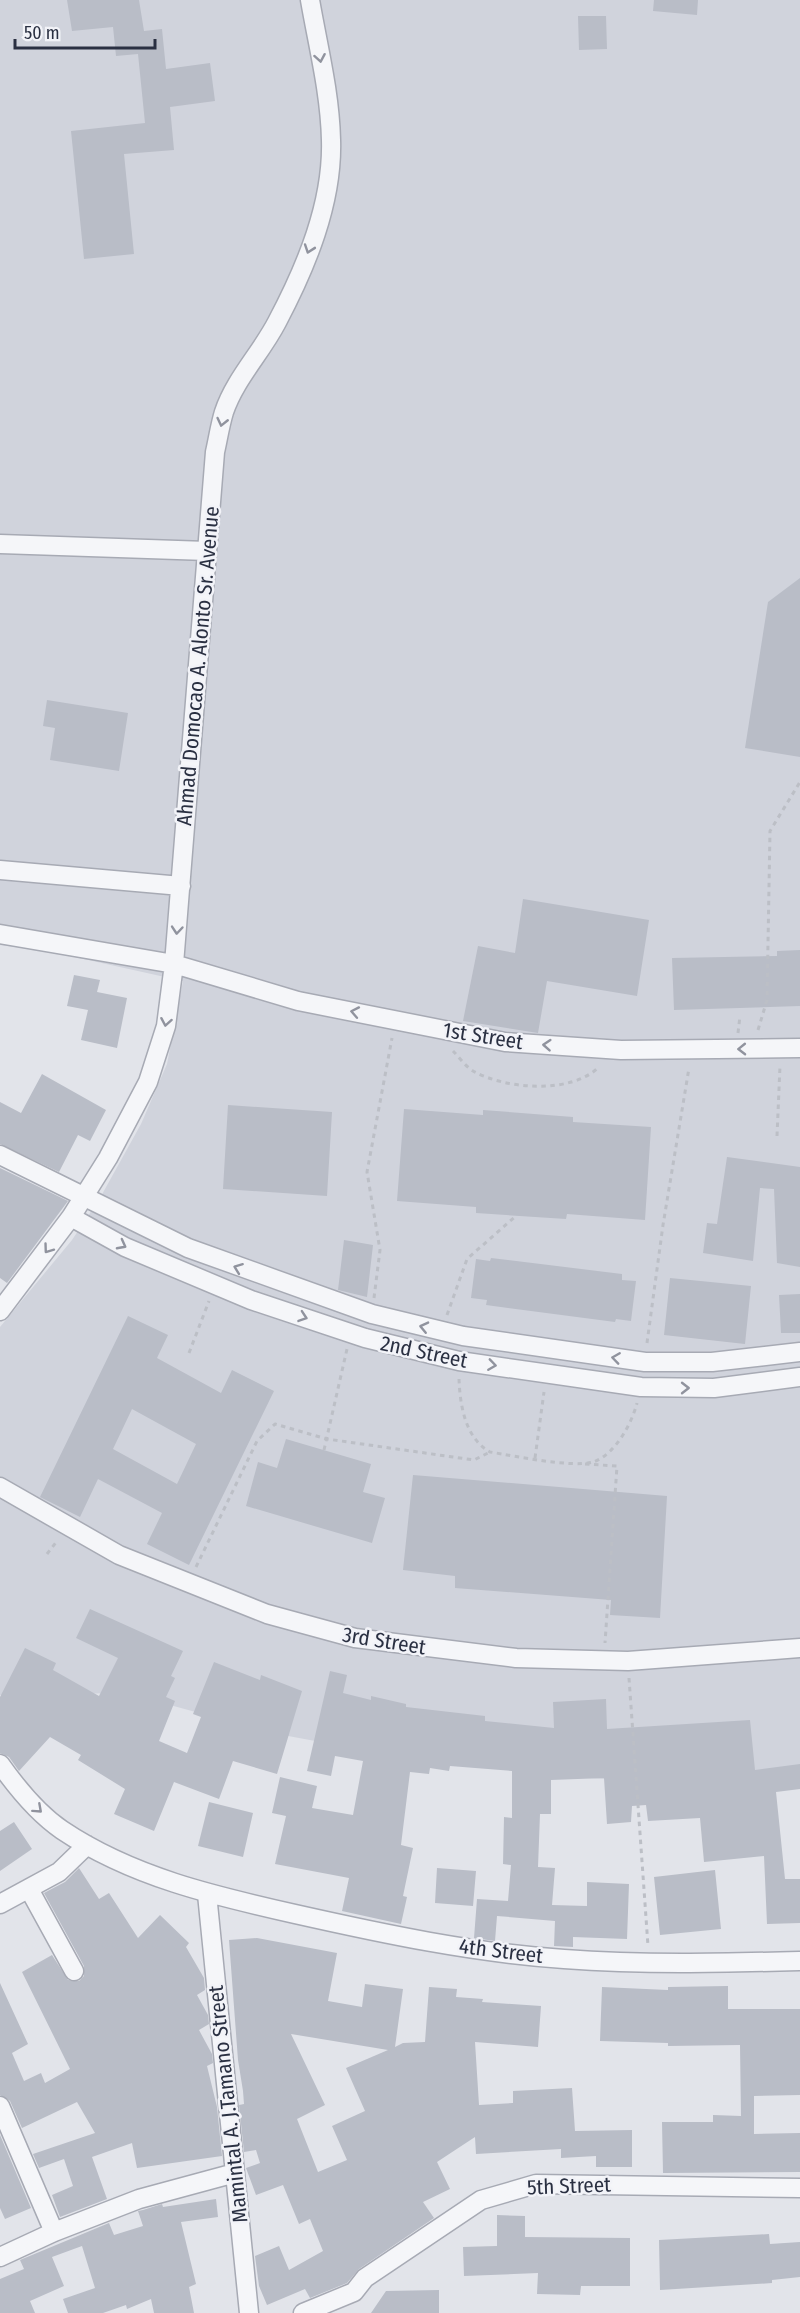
<svg xmlns="http://www.w3.org/2000/svg" width="800" height="2313" viewBox="0 0 800 2313" font-family="'Fira Sans Condensed',sans-serif">
<style>
.built{fill:#d0d3dc}
.building{fill:#b9bdc7;fill-rule:evenodd}
.lines{fill:none;stroke-linecap:round;stroke-linejoin:round}
.minor-casing{stroke:#a7aab4;stroke-width:21}
.path{stroke:#bcbfc6;stroke-width:3;stroke-dasharray:4.5 4.5;stroke-linecap:butt}
.minor{stroke:#f5f6f9;stroke-width:18}
.oneway{stroke:#90939e}
.labels{text-anchor:middle;dominant-baseline:central;stroke-width:5;stroke-linejoin:round;paint-order:stroke}
.street-label{font-size:21px;fill:#2a3042;stroke:#f2f3f8}
</style>
<rect width="100%" height="100%" fill="#e2e4ea"/>
<path class="built" d="M0,0H800V1783L762,1788L570,1777L380,1753L272,1733L126,1693L0,1695V1327L72,1240L100,1198L141,1124L167,1064L183,981L52,952L0,945Z"/>
<path class="building" d="M67,0H139L144,31L162,29L166,69L210,63L215,101L170,107L174,150L124,154L134,254L84,259L71,131L145,123L138,54L116,56L113,27L72,31Z
M654,0H698L697,15L653,11Z
M578,16H606L607,49L579,50Z
M800,578V757L745,748L768,602Z
M47,700L128,713L119,771L50,760L55,728L43,726Z
M523,899L649,920L637,996L547,981L538,1033L463,1021L478,946L515,953Z
M800,950V1006L674,1010L672,958L777,956V951Z
M74,975L100,980L97,992L127,998L117,1048L81,1040L88,1010L67,1006Z
M42,1074L106,1110L90,1141L78,1135L59,1172L0,1144V1102L21,1113Z
M228,1105L332,1112L327,1196L223,1189Z
M404,1109L483,1115V1110L573,1117V1122L651,1127L645,1220L567,1214L566,1219L476,1213V1207L397,1201Z
M727,1157L800,1167V1267L777,1263L774,1189L760,1188L753,1261L703,1253L707,1223L717,1224Z
M0,1168L68,1201L7,1283L0,1278Z
M344,1240L373,1245L367,1297L338,1290Z
M491,1258L622,1274V1280L636,1281L631,1321L616,1319L615,1322L486,1305L487,1300L471,1298L476,1259L490,1261Z
M670,1278L751,1286L745,1344L664,1335Z
M800,1294V1333H781L779,1295Z
M128,1316L168,1335L157,1358L221,1393L232,1370L274,1391L189,1565L147,1544L162,1513L98,1479L80,1517L40,1497ZM132,1409L196,1444L177,1484L113,1449Z
M286,1439L371,1464L363,1492L385,1498L372,1543L246,1506L258,1462L277,1468Z
M413,1475L667,1496L660,1618L610,1615L611,1600L455,1588V1576L403,1570Z
M90,1609L183,1651L171,1676L175,1678L166,1697L175,1701L159,1741L187,1753L201,1717L193,1714L214,1662L260,1680L261,1675L302,1691L277,1774L233,1761L219,1799L174,1782L154,1831L114,1814L125,1789L78,1760L81,1755L50,1737L19,1771L9,1757L0,1753V1697L25,1648L56,1663L53,1670L99,1696L118,1658L76,1638Z
M330,1671L347,1675L343,1693L371,1700V1696L406,1704V1707L485,1716V1721L554,1728L553,1702L606,1699L607,1729L750,1720L755,1770L800,1764V1789L776,1792L785,1879H800V1923L767,1924L764,1856L704,1862L700,1818L648,1821L646,1805L632,1806L631,1822L607,1824L604,1778L551,1780V1814H540L538,1867L555,1868L552,1905L587,1906V1882L629,1884L627,1939L573,1937V1947L554,1946L555,1921L497,1916L495,1941L474,1938L477,1899L508,1901L511,1865L503,1864L504,1817L512,1818V1771L450,1766L449,1771L430,1768L429,1774L410,1772L401,1845L413,1848L403,1896L407,1897L401,1924L342,1911L349,1878L275,1864L286,1816L272,1813L280,1777L317,1786L312,1808L353,1815L363,1761L335,1756L331,1776L307,1771Z
M209,1802L253,1813L243,1857L198,1846Z
M14,1822L32,1849L0,1871V1831Z
M79,1868L99,1899L109,1893L138,1938L160,1915L189,1943L186,1947L204,1978L205,1990L197,1995L208,2015L209,2024L199,2030L212,2054L213,2063L207,2066L217,2107L222,2156L137,2168L132,2143L92,2157L107,2199L60,2217L52,2195L73,2186L64,2159L39,2168L33,2154L95,2133L77,2102L22,2128L10,2101L0,2095V1983L28,2044L12,2053L24,2081L41,2073L45,2083L70,2069L22,1972L52,1955L68,1980L79,1981L84,1976V1966L44,1893L65,1882Z
M437,1868L476,1871L473,1906L435,1903Z
M715,1870L721,1929L660,1935L654,1877Z
M257,1938L337,1953L328,2001L362,2007L365,1984L403,1989L395,2047L403,2043L425,2042L429,1987L457,1989L456,1997L483,1999L482,2002L541,2006L538,2047L475,2042L479,2105L513,2103V2091L572,2088L575,2131L632,2130V2167H596V2156L561,2158V2149L476,2154L475,2137L437,2162L450,2189L423,2202L434,2218L359,2269L347,2283L310,2298L305,2289L267,2305L259,2286L255,2256L279,2246L289,2270L323,2251L310,2219L299,2224L283,2185L256,2195L246,2168L260,2163L256,2150L244,2152L239,2105L244,2104L243,2091L238,2060L229,1940ZM291,2034L388,2050L346,2068L365,2111L332,2126L347,2160L318,2172L297,2119L325,2105Z
M728,1986V2009H800V2095L754,2096V2134L800,2133V2172L663,2173L662,2122H713V2115L741,2116L740,2045L668,2046V2043L600,2041L602,1987L668,1990V1987Z
M0,2135L31,2208L5,2219L0,2208Z
M216,2199L218,2217L181,2222L196,2284L189,2287L194,2313H154L151,2299L127,2309L126,2305L103,2313H68L63,2299L95,2288L82,2246L52,2257L64,2286L30,2301L35,2313H0V2279L24,2269L20,2260L109,2223L114,2235L143,2226L138,2211L143,2210L162,2204L163,2207Z
M497,2215L525,2216V2237L630,2238V2286H581L580,2295L537,2294L538,2273L464,2276L463,2247L497,2246Z
M769,2234L770,2244L800,2242V2277L772,2280V2283L660,2290L659,2240Z
M439,2290V2313H371L386,2291Z"/>
<g class="lines">
<defs>
<path id="minor" d="M0,544L207,551
M0,870L181,886
M0,934L174,964L298,1001L505,1042L621,1050L800,1048
M0,1155L188,1248L372,1314L463,1336L645,1362H712L800,1352
M71,1217L125,1247L251,1300L365,1338L459,1361L641,1387L714,1388L800,1377
M0,1311L71,1217L108,1158L148,1082L166,1026L174,964L215,452C218,439 220,425 224,412C235,379 261,353 277,322C306,267 333,203 331,140C330,93 318,46 310,0
M0,1487L119,1555L267,1614L355,1638L516,1658L628,1661L800,1648
M0,1764C17,1788 37,1813 62,1830C132,1877 215,1896 295,1914C384,1934 474,1953 564,1959C643,1965 721,1963 800,1961
M29,1889L74,1971
M207,1894L249,2313
M0,1904L59,1872L87,1845
M0,2106L54,2232
M0,2257L54,2232L139,2199L235,2173
M303,2313L354,2292L365,2278L481,2200L536,2184L800,2188"/>
</defs>
<use href="#minor" class="minor-casing"/>
<path class="path" d="M758,1030L767,1000L770,831L800,782
M738,1033L740,1016
M453,1051C459,1057 465,1066 473,1071C505,1089 570,1095 599,1067
M777,1136L780,1066
M374,1298L380,1250L367,1172L392,1038
M447,1315L467,1259L517,1215
M647,1343L663,1225L689,1068
M189,1353L209,1301
M459,1379C460,1405 465,1438 490,1452C515,1456 571,1468 593,1462C615,1455 632,1423 637,1403
M324,1450L347,1349
M535,1458L544,1392
M585,1464L617,1466L605,1643
M47,1554L57,1541
M196,1567L257,1441L275,1424L327,1439L474,1460L490,1452
M629,1678L648,1946"/>
<use href="#minor" class="minor"/>
</g>
<defs><path id="oneway-chevron" d="M-2-3.5L2.5 0L-2 3.5" fill="none" stroke-width="1.6" stroke-linecap="round" stroke-linejoin="round" transform="scale(1.5)"/></defs>
<g class="oneway">
<use href="#oneway-chevron" transform="translate(320 58) rotate(80)"/>
<use href="#oneway-chevron" transform="translate(309 249) rotate(109)"/>
<use href="#oneway-chevron" transform="translate(222 422) rotate(103)"/>
<use href="#oneway-chevron" transform="translate(177 930) rotate(95)"/>
<use href="#oneway-chevron" transform="translate(355 1012) rotate(-169)"/>
<use href="#oneway-chevron" transform="translate(166 1022) rotate(100)"/>
<use href="#oneway-chevron" transform="translate(547 1045) rotate(-176)"/>
<use href="#oneway-chevron" transform="translate(742 1049) rotate(179)"/>
<use href="#oneway-chevron" transform="translate(122 1245) rotate(28)"/>
<use href="#oneway-chevron" transform="translate(48 1249) rotate(126)"/>
<use href="#oneway-chevron" transform="translate(238 1268) rotate(-159)"/>
<use href="#oneway-chevron" transform="translate(303 1317) rotate(19)"/>
<use href="#oneway-chevron" transform="translate(424 1327) rotate(-167)"/>
<use href="#oneway-chevron" transform="translate(616 1358) rotate(-172)"/>
<use href="#oneway-chevron" transform="translate(492 1365) rotate(8)"/>
<use href="#oneway-chevron" transform="translate(685 1388)"/>
<use href="#oneway-chevron" transform="translate(38 1809) rotate(42)"/>
</g>
<g class="labels">
<g class="street-label">
<text transform="translate(198 666) rotate(-85)">Ahmad Domocao A. Alonto Sr. Avenue</text>
<text transform="translate(483 1036) rotate(9)">1st Street</text>
<text transform="translate(424 1352) rotate(12)">2nd Street</text>
<text transform="translate(384 1641) rotate(9)">3rd Street</text>
<text transform="translate(501 1951) rotate(7)">4th Street</text>
<text transform="translate(228 2104) rotate(-96)">Mamintal A. J.Tamano Street</text>
<text transform="translate(569 2186) rotate(-2)">5th Street</text>
</g>
</g>
<path d="M15 39v9h140v-9" fill="none" stroke="#2a3042" stroke-width="3"/>
<text x="24" y="39" font-size="18" fill="#2a3042" stroke="#f2f3f8" stroke-width="4.5" paint-order="stroke">50 m</text>
</svg>
